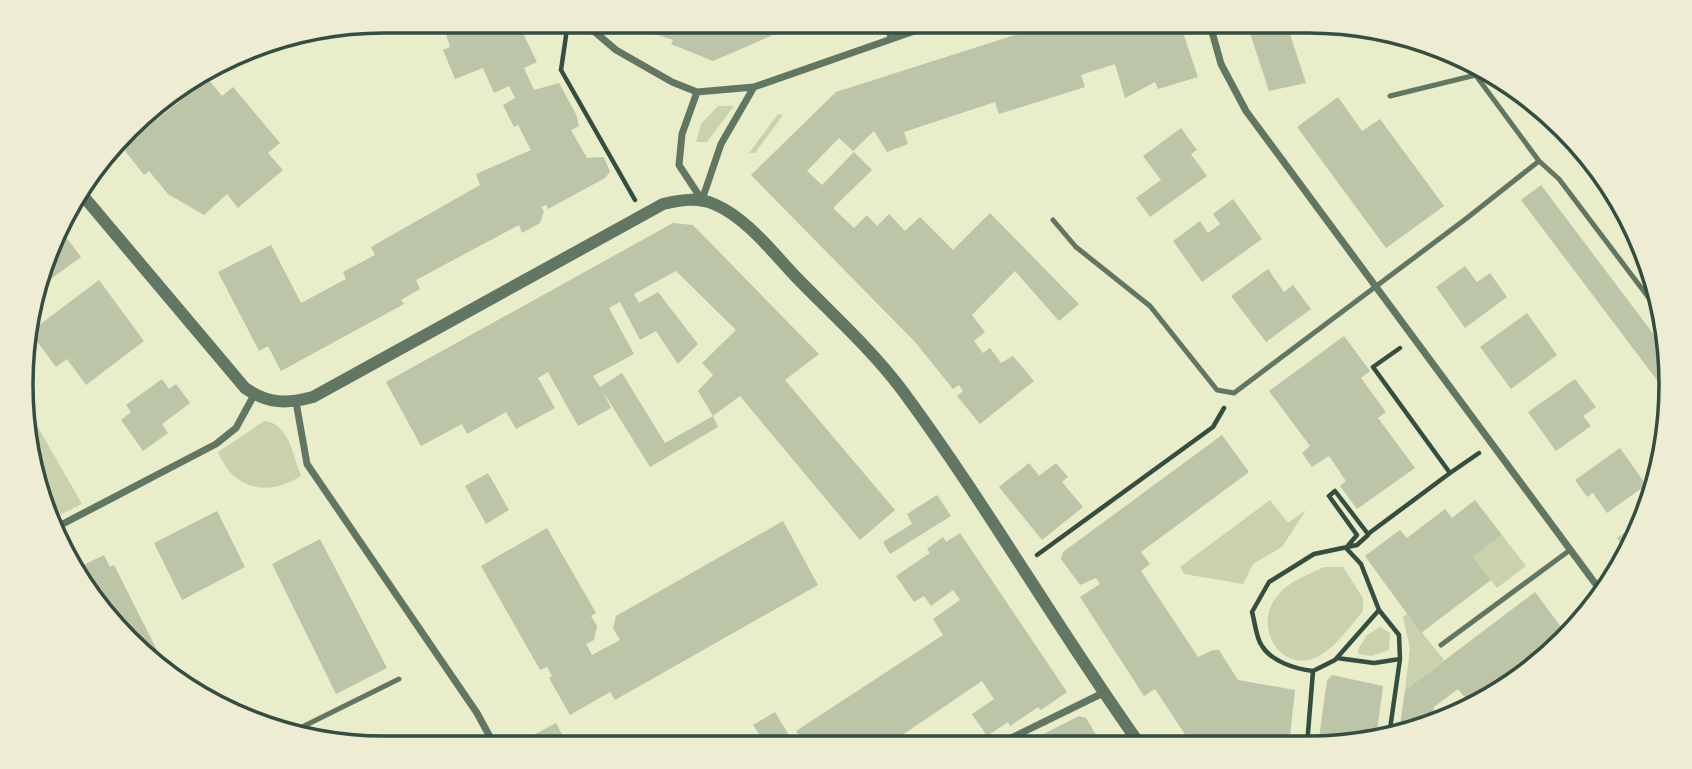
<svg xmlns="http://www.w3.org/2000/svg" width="1692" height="769" viewBox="0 0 1692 769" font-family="Inter,sans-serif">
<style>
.green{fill:#cad2ad}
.building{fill:#bcc5a7}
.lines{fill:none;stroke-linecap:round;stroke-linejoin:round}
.path{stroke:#344e41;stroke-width:4.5}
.service{stroke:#617663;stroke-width:5}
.minor{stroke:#617663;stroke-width:7}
.tertiary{stroke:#617663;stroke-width:12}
.rim{fill:none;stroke:#344e41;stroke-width:3.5}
</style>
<rect width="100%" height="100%" fill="#e9edc9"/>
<path class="green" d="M718,106H734L707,142H696L701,124Z
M778,114L783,115L755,153H749Z
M28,410L82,504L52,519L28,455Z
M264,421C289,423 293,456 301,476C268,497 233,490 218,452Z
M1270,500L1288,523L1306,510L1282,547L1253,564L1243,584L1184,574L1180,567Z
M1502,535L1526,566L1497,588L1473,557Z
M1324,567H1343L1363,598V611C1350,626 1332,653 1312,659C1277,670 1253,623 1278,595C1289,581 1308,575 1324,567Z
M1407,614L1444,660L1405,690L1410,648L1403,617Z
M1380,627L1390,633L1389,650L1371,656L1358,654V649L1367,635Z"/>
<path class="building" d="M442,21H517L537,62L524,68L534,90L559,83L576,114L579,126L571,130L587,158L604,157L610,172L605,178L548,209L546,205L541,207L544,211L540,223L522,233L519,225L416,280L420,289L401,300L404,304L281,371L268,346L259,351L218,272L271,245L301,303L346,279L343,272L375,255L371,247L480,185L476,174L531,150L518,125L514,127L503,105L515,98L509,86L494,93L483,68L455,79L443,50L450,47Z
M626,21H784L780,32L713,61L671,44L673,40L640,29Z
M1059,21H1179L1198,77L1158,89L1155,82L1125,98L1115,64L1081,75L1085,87L999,114L995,102L904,132L908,144L887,152L874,131L853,151L839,138L807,171L822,185L854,152L872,170L833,208L854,228L867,215L877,226L889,214L905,231L920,217L953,250L990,213L1079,304L1059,321L1015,271L972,315L985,332L974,341L983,353L990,348L1001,363L1013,356L1034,381L980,424L957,396L963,391L959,385L953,389L915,342L751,175L836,92Z
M1246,21H1307L1288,28L1306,83L1269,91Z
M208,79L222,96L233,87L280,143L268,153L283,170L238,208L227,194L204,215L168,194L149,171L144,175L122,147Z
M1338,97L1362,131L1380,119L1444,206L1386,248L1297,127Z
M1181,128L1197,150L1191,154L1207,176L1150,217L1136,198L1161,180L1143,156Z
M1541,185L1664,348L1671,384L1669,396L1521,200Z
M1233,199L1262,239L1202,282L1173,241L1200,221L1208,233L1220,224L1213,214Z
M673,223L693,225L819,354L785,380L895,510L860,540L740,396L713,416L698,391L713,375L702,363L736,330L676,271L634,294L639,303L658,292L698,344L678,364L656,331L640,340L620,302L609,308L634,354L593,376L600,387L622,373L665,443L713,416L718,427L650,467L602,390L611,408L578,426L548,372L538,378L555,408L516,429L506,412L467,434L462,424L421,446L386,382Z
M60,229L81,257L48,281L43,274Z
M1465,266L1477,282L1490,273L1507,297L1465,328L1436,287Z
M1268,269L1284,292L1293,285L1311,309L1266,342L1231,296Z
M99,280L144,341L86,385L67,359L56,367L30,332Z
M1527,313L1557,355L1511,389L1480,347Z
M1344,336L1370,371L1361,378L1386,412L1378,418L1415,468L1357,509L1340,486L1346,481L1329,456L1312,467L1302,453L1310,446L1269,391Z
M162,379L169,389L176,384L190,403L162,424L168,433L143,451L121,420L131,412L126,405Z
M1575,379L1596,407L1583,416L1591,426L1556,451L1528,412Z
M1222,435L1249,472L1141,552L1150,564L1141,571L1198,657L1213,650H1219L1238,680L1295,690L1289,745H1192L1155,689L1144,696L1080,597L1100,584L1096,578L1080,585L1061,559L1063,552Z
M1620,448L1646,485L1607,513L1593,493L1587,497L1575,480Z
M1029,463L1039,476L1056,463L1068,477L1062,482L1083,507L1042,540L999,487Z
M488,473L509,510L486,524L465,486Z
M937,495L951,516L890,554L883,542L912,524L907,514Z
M1475,500L1502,535L1473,557L1491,580L1421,633L1365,556L1400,530L1407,538L1445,509L1452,518Z
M217,511L245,567L182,600L154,543Z
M1645,518L1643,523L1627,551L1617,538Z
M783,521L818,585L615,700L610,692L570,715L549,678L552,676L547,667L540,670L481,566L547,528L596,613L591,616L597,626L594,640L586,644L592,655L620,640L613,628L616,616Z
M960,533L1067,692L1041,710L1038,707L1010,726L1008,722L987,736L972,714L994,699L982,681L886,746L807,747L796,731L943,635L933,619L960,600L953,590L931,606L924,596L914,602L896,576L930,553L927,549L943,537L946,542Z
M320,539L387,668L336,694L272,564Z
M104,555L110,567L114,565L168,672L145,658L73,570Z
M1535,592L1567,635L1529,673L1472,706L1458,689L1434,707L1432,724L1399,733L1405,690Z
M1332,675L1383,686L1376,739L1355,745H1318L1327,680Z
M775,712L796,747H742L759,734L753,725Z
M1079,716L1086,718L1103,746H1020Z
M556,723L566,742L556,747L530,748L526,739Z"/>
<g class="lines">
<path class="path" d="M567,29L561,70L635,200
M1450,473L1479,453
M1346,548L1357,535L1329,496L1335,491L1368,534L1450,473L1373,367L1400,348
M1346,548L1361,564L1379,610L1399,635L1400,659L1389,736
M1037,555L1213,427L1224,408
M1337,658L1374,663L1400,659
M1313,671L1335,660L1379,610
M1307,745L1313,671C1296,669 1272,662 1262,646C1256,638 1255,622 1252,612L1269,582L1314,554L1357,545L1368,535"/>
<path class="service" d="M886,21L890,38
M1390,96L1484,73
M1539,161L1559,179L1655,306
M1053,220L1076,247L1150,306L1217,390L1234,393L1467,218L1539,161L1477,77
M1441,645L1570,550
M296,730L399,679"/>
<path class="minor" d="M582,21L616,50L672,82L697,92L754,87L943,21
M1209,21L1221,64L1246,111L1603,594
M697,92L682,134L679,165L702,200
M702,200L721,144L754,87
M296,402L307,464L477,713L496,748
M55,528L216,444L236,428L254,395
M995,746L1103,693"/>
<path class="tertiary" d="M79,191L245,388C268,404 287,404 313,397L663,204C680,200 697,197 714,204C747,218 773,253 797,278C832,314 871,349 902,390C987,505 1058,630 1141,746"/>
</g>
<path d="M0 0H1692V769H0ZM384 33H1308A351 351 0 0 1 1659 384V385A351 351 0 0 1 1308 736H384A351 351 0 0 1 33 385V384A351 351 0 0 1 384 33Z" fill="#eeecd3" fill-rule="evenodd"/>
<path class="rim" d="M384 33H1308A351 351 0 0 1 1659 384V385A351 351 0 0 1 1308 736H384A351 351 0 0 1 33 385V384A351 351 0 0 1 384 33Z"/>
</svg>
